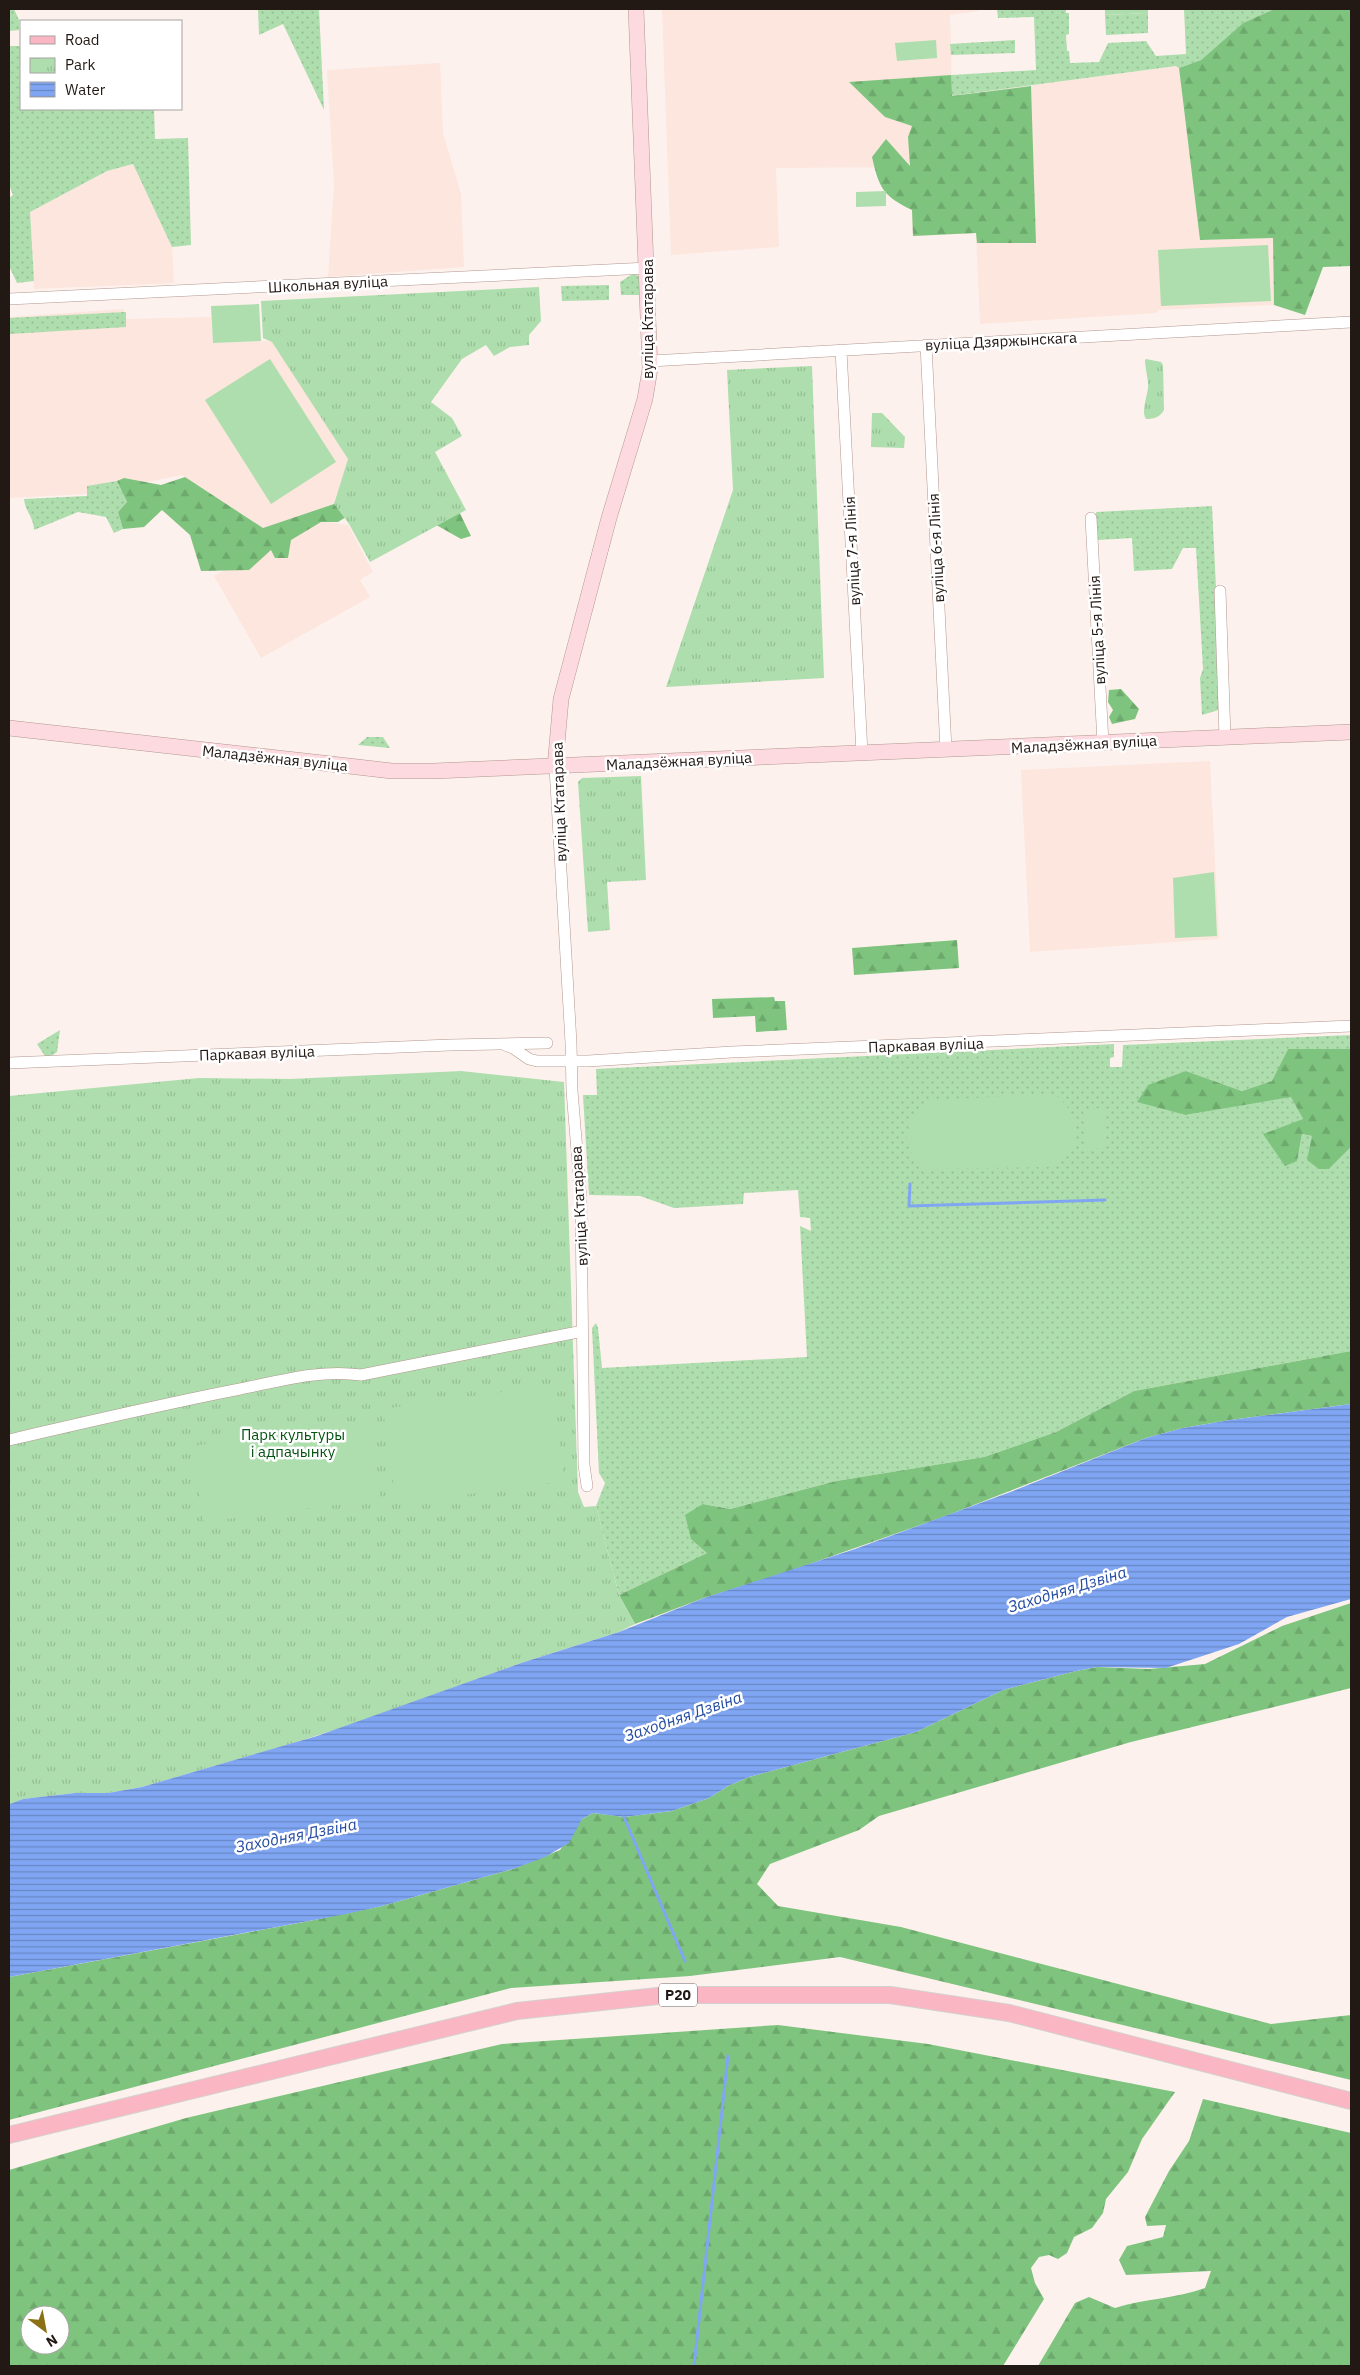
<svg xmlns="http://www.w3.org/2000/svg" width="1360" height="2375" viewBox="0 0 1360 2375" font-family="'IBM Plex Sans',sans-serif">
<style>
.built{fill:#fce6dd}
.grass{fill:url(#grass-dots)}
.forest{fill:url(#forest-firs);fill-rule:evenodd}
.park{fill:url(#park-tufts)}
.pitch{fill:#aedead}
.water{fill:url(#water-rules)}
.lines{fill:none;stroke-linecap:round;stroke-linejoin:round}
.stream{stroke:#80a6f3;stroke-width:3}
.street-casing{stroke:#b2978e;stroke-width:12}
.secondary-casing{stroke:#b2978e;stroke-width:16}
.primary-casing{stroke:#d3d1d0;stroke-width:18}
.street{stroke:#fff;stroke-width:11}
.secondary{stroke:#fddae0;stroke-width:15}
.primary{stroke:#fab6c2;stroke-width:16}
.labels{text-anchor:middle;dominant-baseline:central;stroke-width:5;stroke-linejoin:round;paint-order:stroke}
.shield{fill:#fff;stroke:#645d5a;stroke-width:1}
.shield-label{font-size:14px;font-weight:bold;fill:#221814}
.street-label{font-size:15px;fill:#221814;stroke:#fff}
.park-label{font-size:15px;fill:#035210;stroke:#fff}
.water-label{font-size:16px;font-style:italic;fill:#244ba3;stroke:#fff}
</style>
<defs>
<pattern id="grass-dots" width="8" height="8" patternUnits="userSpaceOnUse" patternTransform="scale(1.25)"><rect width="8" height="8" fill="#aedead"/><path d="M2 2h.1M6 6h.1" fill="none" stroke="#95be94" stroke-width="1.8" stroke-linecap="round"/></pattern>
<pattern id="forest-firs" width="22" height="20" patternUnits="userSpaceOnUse" patternTransform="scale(1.25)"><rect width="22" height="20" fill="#7ec47e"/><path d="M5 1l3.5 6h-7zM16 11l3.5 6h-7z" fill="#6da86c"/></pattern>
<pattern id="park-tufts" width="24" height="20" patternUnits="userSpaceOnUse" patternTransform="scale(1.25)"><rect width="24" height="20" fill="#aedead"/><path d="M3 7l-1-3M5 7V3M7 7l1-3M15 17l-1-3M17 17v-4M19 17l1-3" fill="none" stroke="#95be94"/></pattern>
<pattern id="water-rules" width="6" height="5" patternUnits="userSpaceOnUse" patternTransform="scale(1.25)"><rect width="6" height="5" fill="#80a6f3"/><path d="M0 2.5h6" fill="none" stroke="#6886c4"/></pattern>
</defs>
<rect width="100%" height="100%" fill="#fdf1ed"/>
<path class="built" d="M662,9H978V11L950,15L952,96L1177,66L1179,68L1200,240L1273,238L1274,305L1158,310L1157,313L980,324L976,233L913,236L910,167L776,168L779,247L671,255Z
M440,63L443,133L461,194L464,267L328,277L334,185L327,70Z
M133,164L172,247L174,283L34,289L30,212L107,171Z
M124,309L125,319L211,317L213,343L272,341L348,459L334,504L263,528L182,475L86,494L9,498V317Z
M319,521L348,525L373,572L360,580L370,597L261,658L214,576Z
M1210,761L1219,939L1030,952L1021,770Z"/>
<path class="grass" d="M9,9H14L19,20V30L9,31Z
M258,9H319L324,110L283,24L259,35Z
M997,9H1066V13H1069V34L1066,35L1067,51H1069L1070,63L1099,62L1108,43L1146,41L1156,56L1186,54L1184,9H1274L1243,23L1201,60L1179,68L1176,66L951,96V75L1036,70L1034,17L998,18Z
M1148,13V33L1106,35L1105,15Z
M1015,40V53L951,55L950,44Z
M9,46H21V109H154L155,139L188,138L191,245L172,247L133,164L107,171L30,212L34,281L17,283L9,266V198L13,195L9,185Z
M634,273L639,277L640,295H621L620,282Z
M609,285V300L562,301L561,286Z
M126,312V327L10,334L9,318Z
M117,481L127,502L118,512L123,529L114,533L106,517L78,512L34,530C34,518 25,511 24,499L87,496V486Z
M1212,506L1222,709L1202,715L1200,678L1203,669L1196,548H1183L1172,569L1134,571L1132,538L1098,540L1096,512Z
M367,737H383L390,748L358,745Z
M60,1030L57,1052L51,1056H45L37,1044Z
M1351,1035V1049H1288L1273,1081L1242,1091L1186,1071L1187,1115L1291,1096L1303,1119L1297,1161L1302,1134L1312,1136L1329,1169L1351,1147V1351L1134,1391L1056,1432L984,1457L836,1481L730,1509L703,1504L707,1553L619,1595L596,1506L605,1483L599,1473L592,1328L596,1323L598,1328L602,1368L807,1357L800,1226L811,1231L810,1218L800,1217L798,1190L744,1193L743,1204L674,1208L640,1196L589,1195L583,1095H597L596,1069L1114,1044V1057L1110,1058V1067H1122L1123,1045Z"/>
<path class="forest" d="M1274,9H1351V266L1323,267L1305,315L1274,305L1273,238L1200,240L1179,68L1201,60L1243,23Z
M951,75L952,96L1031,86L1036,243H977L976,233L913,236L912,210C883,196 879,188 872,157L886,139L910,166L908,137L912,126L885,117L849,82Z
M429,450L471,536L461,539L431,522L354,512L338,522H321L291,540L288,558H275L271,550L249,570L201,571L190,535L162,510L144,527L123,529L118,512L127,502L117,481L124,478L161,485L185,477L263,528L334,504L340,495Z
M1121,689L1139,709L1135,719L1112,724L1109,717L1113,710L1108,702L1109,690Z
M957,940L959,968L854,975L852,948Z
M774,997L775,1001H785L787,1030L756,1032L755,1016L713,1018L712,999Z
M1288,1049H1351V1147L1329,1169H1319L1307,1160L1312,1136L1302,1134L1297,1161L1285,1166L1263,1134L1303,1119L1291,1097L1186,1115L1137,1102L1148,1085L1186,1071L1242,1091L1272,1081Z
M1351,1351V1404L1230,1420L1183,1428L1146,1438L943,1517L784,1573L704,1598L635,1624L619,1595L707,1553L691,1539L685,1515L703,1504L730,1509L836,1481L984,1457L1056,1432L1134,1391Z
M1351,1603V1688L1131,1742L879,1816L859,1830L770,1864L757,1884L778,1906L901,1927L1271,2024L1351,2015V2080L840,1957L690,1976L511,1988L9,2120V1977L304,1922L382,1906L516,1868L560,1850L582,1819L593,1813L624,1817L672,1811L709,1798L728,1786L749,1777L916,1732L1003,1690L1076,1671L1097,1667L1149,1669L1205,1664L1282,1626Z
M778,2025L928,2044L1175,2092L1142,2139L1128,2172L1106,2199L1103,2213L1092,2228L1074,2237L1067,2253L1058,2259L1049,2255L1039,2257L1031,2268L1035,2283L1044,2299L1003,2366H9V2170L186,2118L502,2044ZM30,2315H60V2345H30Z
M1203,2099L1351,2133V2366H1038L1075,2303L1089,2297L1115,2308C1145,2298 1176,2299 1205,2288L1211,2271L1126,2275L1119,2260L1127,2246L1163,2237L1166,2225L1147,2226L1145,2217L1169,2171L1189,2141Z"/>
<path class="park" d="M1105,9H1148V13L1105,15Z
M539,287L541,321L529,335V345L510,347L494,356L486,345L462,359L431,402L452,418L462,436L435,452L466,510L370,562L349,524L334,504L348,459L272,342L263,338L261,301Z
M1146,359L1161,362L1163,365L1164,410C1160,417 1154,419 1146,419C1141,412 1147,397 1148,388C1149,381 1145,369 1145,360Z
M812,366L824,678L666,687L733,490L727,370Z
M872,413H882L905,437L904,448L871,447Z
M641,776L646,880L607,882L610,930L588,932L578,782L582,778Z
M461,1071L564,1082L578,1492L584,1507L596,1506L619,1595L635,1624L619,1632L521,1663L350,1725L284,1746L142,1787L108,1793H75L23,1799L9,1805V1096L199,1078L290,1079Z"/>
<path class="pitch" d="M936,40L937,58L897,61L895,43Z
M886,191V206L856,207V192Z
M1268,245L1271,301L1161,306L1158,250Z
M259,304L261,341L213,343L211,306Z
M270,359L336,462L271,504L205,400Z
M1214,872L1217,936L1175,938L1173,878Z
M1054,1094C1083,1116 1084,1147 1053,1167L926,1169C897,1144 903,1124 930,1100Z
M1104,1108L1106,1148L1085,1149L1083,1109Z
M551,1385L564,1481L396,1504L383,1409Z
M369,1420L380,1499L204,1522L193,1446Z"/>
<path class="water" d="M1351,1404V1599L1287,1617L1239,1644L1166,1668L1097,1667L1076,1671L1003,1690L916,1732L749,1777L728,1786L709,1798L672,1811L624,1817L593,1813L582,1819L569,1843L545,1857L516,1868L382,1906L346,1914L9,1977L10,1804L23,1799L75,1793H108L142,1787L317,1736L521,1663L619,1632L704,1598L855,1549L1013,1491L1146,1438L1183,1428L1230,1420Z"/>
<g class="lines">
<path class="stream" d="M910,1184L909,1206L1105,1200
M624,1817L685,1961
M694,2366L728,2056"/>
<defs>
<path id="street" d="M9,299L648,268
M926,345L946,750
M841,350L862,753
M650,361L1351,322
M1091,518L1103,743
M1220,591L1225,738
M555,767L571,1043L572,1091L581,1199L584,1465L587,1486
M505,1045L513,1048L529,1059L537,1061H588L732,1052L1351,1026
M9,1063L450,1045L547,1043
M9,1440C86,1422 163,1404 240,1389C280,1381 320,1369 361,1375L583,1331"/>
<path id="secondary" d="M9,728L340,765L392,771H434L1351,732
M555,767L561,699L609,518L645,399L650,369L636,9"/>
<path id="primary" d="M9,2135L517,2011L667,1995H890L1009,2013L1351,2101"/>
</defs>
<use href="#street" class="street-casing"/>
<use href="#secondary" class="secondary-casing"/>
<use href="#primary" class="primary-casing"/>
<use href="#street" class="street"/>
<use href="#secondary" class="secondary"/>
<use href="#primary" class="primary"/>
</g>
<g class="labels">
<rect class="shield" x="659" y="1983.5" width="38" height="23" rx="4"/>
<g class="shield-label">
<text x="678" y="1995">Р20</text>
</g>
<g class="street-label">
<text transform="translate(328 284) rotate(-3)">Школьная вуліца</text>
<text transform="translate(647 319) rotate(-90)">вуліца Ктатарава</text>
<text transform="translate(1001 341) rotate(-3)">вуліца Дзяржынскага</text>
<text transform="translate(936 548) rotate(-93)">вуліца 6-я Лінія</text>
<text transform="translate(852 551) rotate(-93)">вуліца 7-я Лінія</text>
<text transform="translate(1097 630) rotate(-93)">вуліца 5-я Лінія</text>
<text transform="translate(1084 744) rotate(-3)">Маладзёжная вуліца</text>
<text transform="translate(275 758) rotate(6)">Маладзёжная вуліца</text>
<text transform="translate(679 761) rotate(-3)">Маладзёжная вуліца</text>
<text transform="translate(559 802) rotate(-92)">вуліца Ктатарава</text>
<text transform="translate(926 1045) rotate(-2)">Паркавая вуліца</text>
<text transform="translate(257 1053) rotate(-2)">Паркавая вуліца</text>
<text transform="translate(579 1206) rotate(-93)">вуліца Ктатарава</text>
</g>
<g class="park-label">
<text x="293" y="1434">Парк культуры<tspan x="293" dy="17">і адпачынку</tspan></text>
</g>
<g class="water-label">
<text transform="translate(1067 1589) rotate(-17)">Заходняя Дзвіна</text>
<text transform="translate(683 1716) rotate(-19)">Заходняя Дзвіна</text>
<text transform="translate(296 1835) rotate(-11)">Заходняя Дзвіна</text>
</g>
</g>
<rect width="1360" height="2375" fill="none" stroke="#221814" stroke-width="20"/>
<rect x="20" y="20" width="162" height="90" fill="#ffffff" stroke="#a7a3a1"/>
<rect x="30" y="36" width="25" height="8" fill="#fab6c2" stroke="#a7a3a1"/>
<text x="65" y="45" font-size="15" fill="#221814">Road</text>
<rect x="30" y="58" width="25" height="15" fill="url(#park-tufts)" stroke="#a7a3a1"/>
<text x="65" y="70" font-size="15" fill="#221814">Park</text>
<rect x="30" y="82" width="25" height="15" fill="url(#water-rules)" stroke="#a7a3a1"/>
<text x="65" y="95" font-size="15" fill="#221814">Water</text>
<g transform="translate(45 2330) rotate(148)"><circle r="24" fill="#ffffff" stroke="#a7a3a1"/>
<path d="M0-4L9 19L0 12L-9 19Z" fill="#8c7114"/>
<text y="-8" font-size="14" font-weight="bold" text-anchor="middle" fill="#221814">N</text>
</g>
</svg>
